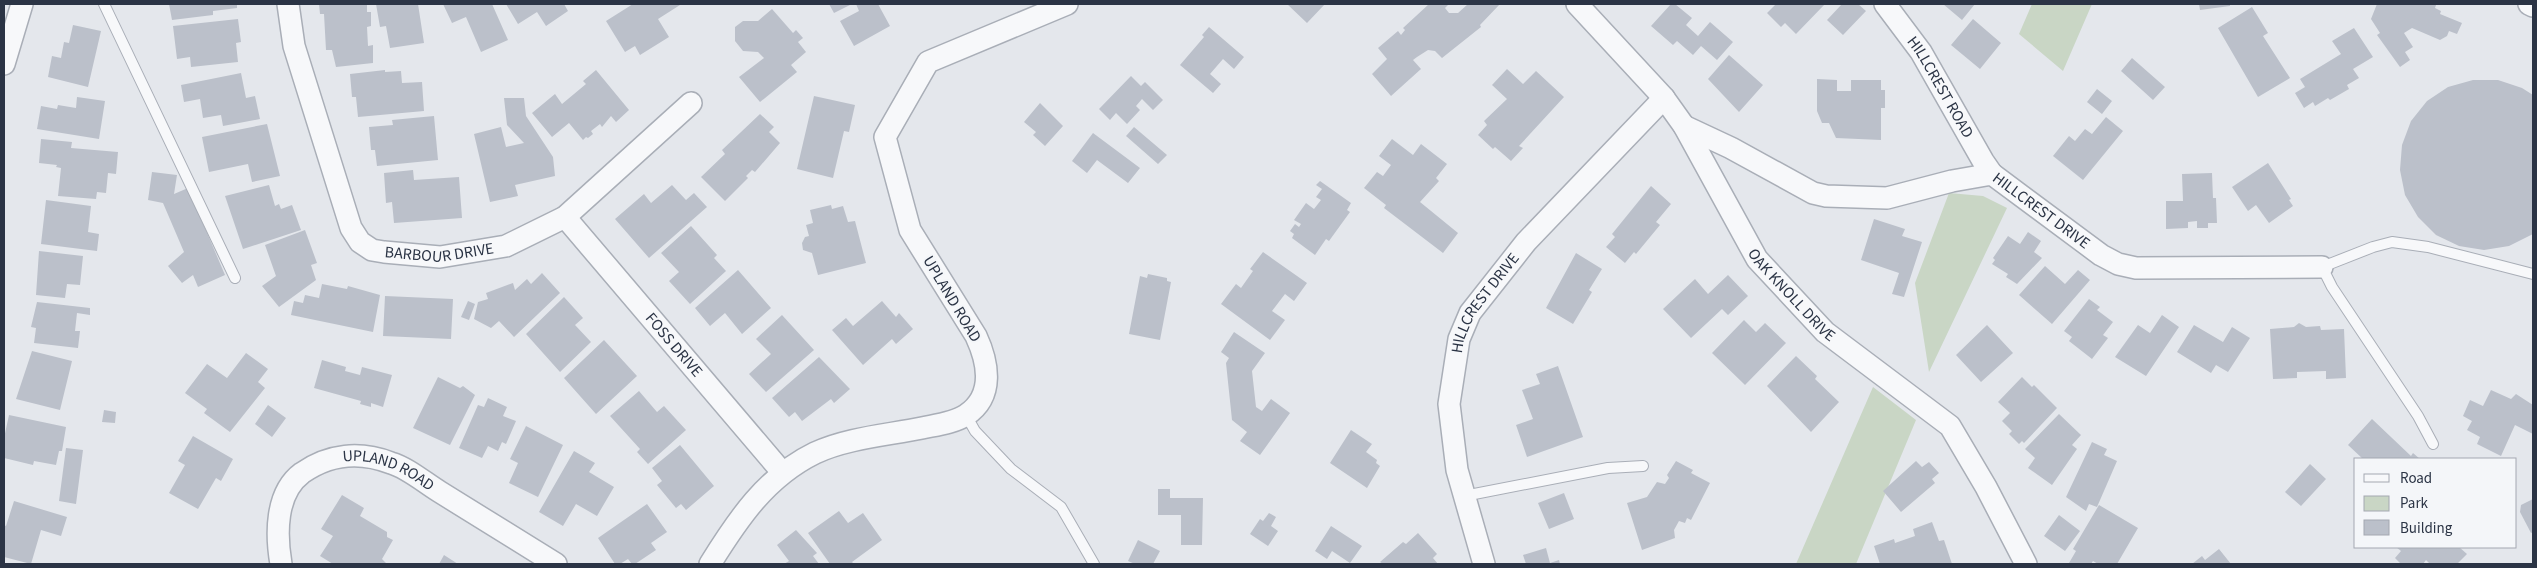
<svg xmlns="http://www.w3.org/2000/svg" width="2537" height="568" viewBox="0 0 2537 568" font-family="'Source Sans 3',sans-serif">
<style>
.green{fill:#c9d6c5}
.building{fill:#bbc0ca}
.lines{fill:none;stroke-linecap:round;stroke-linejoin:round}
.service-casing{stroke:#a9aeb7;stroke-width:12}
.minor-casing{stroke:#a9aeb7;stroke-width:24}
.service{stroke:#f7f8fa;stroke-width:10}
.minor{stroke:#f7f8fa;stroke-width:21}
.labels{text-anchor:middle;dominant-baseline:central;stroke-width:4;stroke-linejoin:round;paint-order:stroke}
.street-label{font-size:16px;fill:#2b3445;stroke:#f4f6f9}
</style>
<rect width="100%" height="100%" fill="#e4e7ec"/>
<path class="green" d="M2032,4H2092L2063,71L2019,34Z
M1949,193L1983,196L2007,208L1929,372L1915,283Z
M1873,387L1916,420L1856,564H1796Z"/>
<path class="building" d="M169,4H237V8L213,11V15L172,20Z
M319,4H367V12H371V26L367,27L368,46L373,45V63L336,67L332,50H326L324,14H320Z
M376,4H418L424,43L390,48L386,26L380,27Z
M443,4H492L508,40L481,52L466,17L452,23Z
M506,4H564L568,11L546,26L537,12L518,24Z
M633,4L680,5L658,19L669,37L640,55L635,46L625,52L606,21Z
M829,4H852L834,13Z
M856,4H878L890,26L854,46L840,21L859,11Z
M1287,4H1325L1307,23Z
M1429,4H1449L1445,8L1449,13H1458L1468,4H1500L1480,25L1481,27L1442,58L1435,51L1428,50L1417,57L1413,60L1421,69L1391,96L1372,74L1387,59L1378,48L1398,31L1401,35L1405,30L1403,28Z
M1671,4H1675L1692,18L1686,25L1698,36L1710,22L1733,42L1717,60L1701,46L1693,55L1677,41L1673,45L1651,26Z
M1776,4H1825L1796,34L1785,23L1781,27L1767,13Z
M1842,4H1858L1866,11L1843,35L1827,20Z
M1943,4H1975L1962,20Z
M2199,4H2230V6L2200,10Z
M2377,4H2433L2436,5L2435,8L2441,11L2440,14L2462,23L2457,34L2449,31L2447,36L2440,40L2412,28L2404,33L2413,47L2405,52L2410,60L2400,67L2377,35L2380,33L2371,19Z
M2252,7L2268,33L2263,36L2290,78L2258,97L2218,28Z
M772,9L793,33L796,30L803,38L798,42L806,52L791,65L797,72L760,102L739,77L764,58L758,52L743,51L735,41V27L743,21H758Z
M238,19L241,42L236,43L238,62L191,67L190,57L177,59L173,26Z
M1973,19L2001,43L1980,69L1951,45Z
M73,25L101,31L88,87L48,77L52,56L61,58L64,42L69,43Z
M1209,27L1244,57L1234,69L1223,59L1210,74L1221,84L1213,93L1180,65L1204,37L1202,35Z
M2354,28L2373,57L2353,69L2359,78L2347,85L2349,89L2330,100L2328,98L2315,106L2313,102L2304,108L2295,93L2305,87L2300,79L2341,54L2332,41Z
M1729,55L1763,85L1739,112L1708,79Z
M2132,58L2165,87L2153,100L2121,71Z
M1507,69L1523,84L1536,71L1564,97L1519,146L1523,148L1511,161L1495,147L1493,149L1478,135L1487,125L1484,121L1507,99L1492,85Z
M385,70V72L401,71L402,83L422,82L424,111L358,117L356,97H352L350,74Z
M596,70L629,110L616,122L611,116L602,127L600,124L591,131L593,134L588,138L586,137L583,140L569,123L552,137L532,113L555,94L562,104L586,84L583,81Z
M241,73L246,98L255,96L260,119L223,126L221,115L203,118L200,99L184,102L181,85Z
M1131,76L1141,86L1145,82L1163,100L1153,110L1142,99L1136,106L1140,110L1127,124L1116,113L1110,120L1099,109Z
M1817,79L1837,80V91H1851V80H1881V90H1885V108H1881V140L1836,138L1829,123H1822L1817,111Z
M2473,80H2498L2522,88L2533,95V234L2509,246L2484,250L2459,246L2436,235L2418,217L2405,195L2400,170L2402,145L2411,121L2427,101L2448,87Z
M2097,89L2112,101L2102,114L2087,102Z
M814,96L855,105L849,132L844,131L833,178L797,169Z
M77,97L105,101L99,139L37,129L41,106L57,109L58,105L76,108Z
M504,98H524L526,116L553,157L555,176L515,185L518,196L490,202L474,134L501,127L506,147L524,143L507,125Z
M1040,103L1063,126L1045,146L1033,135L1036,132L1024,122Z
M760,114L774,127L769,132L780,143L755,172L752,170L746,176L748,178L725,201L701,177L725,154L722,150Z
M434,116L438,160L377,166L375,150H371L369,127L393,125L392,120Z
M2106,117L2123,131L2083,180L2053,156L2069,136L2075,141L2085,129L2092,134Z
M267,124L280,176L252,182L248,164L209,172L202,137Z
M1134,127L1167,155L1158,164L1126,136Z
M1093,133L1140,168L1128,183L1097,160L1087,173L1072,161Z
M41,139L72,142L71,148L118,152L116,174L108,173L106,193L97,192L96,199L58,196L61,168L56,167L57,165L39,163Z
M1392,139L1413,155L1421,144L1447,164L1436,178L1439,181L1420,202L1458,233L1443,253L1384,208L1386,205L1364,188L1377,172L1383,176L1391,165L1379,156Z
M2268,163L2291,199L2289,200L2293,206L2269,223L2256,205L2248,211L2232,187Z
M413,170L414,180L459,177L462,218L394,223L392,202L386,203L384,173Z
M152,172L177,175L174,194L188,188L225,275L198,287L193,275L182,283L168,266L184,252L163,203L148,200Z
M2212,173L2213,198H2216L2217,223H2208V228H2197V221L2188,222V228L2166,229V201H2183L2182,174Z
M1320,181L1351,203L1347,210L1350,212L1329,241L1326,239L1315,255L1292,238L1294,234L1290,231L1295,224L1299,227L1301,224L1294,220L1306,203L1314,209L1321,200L1316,197L1322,189L1316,185Z
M269,185L275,206L279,204L281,209L292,205L301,230L243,249L225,196Z
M672,185L686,200L694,193L707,207L649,258L615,219L644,194L651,203Z
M1651,186L1671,204L1656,222L1660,225L1636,254L1634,252L1625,263L1606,247L1615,237L1612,234Z
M46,200L91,206L88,232L99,234L97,251L41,244Z
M831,205L832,209L843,206L848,222L855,221L866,263L818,275L812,253L803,250L802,243L805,237L809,236L806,225L813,223L810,210Z
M1874,219L1905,229L1902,236L1922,242L1904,297L1892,294L1899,273L1861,260Z
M691,226L717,255L714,258L726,271L690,304L669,281L679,272L661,253Z
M305,230L317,263L311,265L316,280L279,307L262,286L276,276L265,245Z
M2028,232L2041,241L2034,252L2042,258L2017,284L2006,277L2008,274L1992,264L1995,260L1993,258L2008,236L2020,244Z
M39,251L83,256L80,285L67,284L65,298L36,295Z
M1263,252L1307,283L1294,301L1285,294L1272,311L1285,320L1270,340L1221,304L1236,284L1241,288L1253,271L1250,269Z
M1576,253L1602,269L1589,290L1592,292L1573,324L1546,308Z
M2045,266L2065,284L2078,270L2090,280L2052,324L2019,295Z
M738,270L771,308L742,334L725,313L710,326L695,308Z
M542,273L560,293L514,337L499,321L491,328L474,319L478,302L488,299L486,293L513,283L515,290L527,279L531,284Z
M1148,274L1167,278V281L1171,282L1160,340L1129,334L1140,276L1147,278Z
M1728,275L1748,296L1728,315L1722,309L1691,338L1663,309L1695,279L1708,294Z
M322,284L347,289L348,286L380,295L373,332L291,315L294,301L303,303L305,295L319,298Z
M385,296L453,299L451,339L383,336Z
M564,297L583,318L575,325L591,342L560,372L526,334Z
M2089,299L2100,307L2097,310L2113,322L2103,335L2108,338L2092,359L2069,341L2072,337L2064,331Z
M468,301L475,304L469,320L461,317Z
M882,301L896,317L899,313L913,329L896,344L892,339L863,365L832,330L846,318L853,326Z
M37,302L90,308V315L77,313L75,331H80L78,348L34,343L36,328L31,327Z
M782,315L814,350L766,392L749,374L771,354L756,339Z
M2162,315L2179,327L2146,376L2115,357L2138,325L2150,333Z
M1744,320L1756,332L1765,323L1786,343L1745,385L1712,353Z
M2299,323L2306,327L2320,326L2321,330L2344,329L2346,378L2326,379V371L2297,372V378L2273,379L2270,329L2294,327Z
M1987,325L2013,353L1981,382L1956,355Z
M2194,325L2223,342L2232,327L2250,338L2228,372L2216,365L2211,373L2177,352Z
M1234,332L1265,353L1252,371L1256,407L1262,411L1271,399L1290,413L1260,455L1240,441L1247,432L1232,420L1226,363L1229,358L1221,352Z
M604,340L637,376L596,414L564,378Z
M32,351L72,361L60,410L16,399Z
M246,353L268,369L258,382L265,388L230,432L204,413L207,409L185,393L207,364L227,378Z
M1796,356L1817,376L1815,379L1839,402L1811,432L1767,386Z
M819,357L850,389L834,403L831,399L802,421L795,412L789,417L772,398Z
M322,360L346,367L345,371L360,375L362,367L392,375L383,407L371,403V407L360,404L361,401L314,388Z
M1558,366L1583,437L1527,457L1516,425L1533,419L1522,390L1540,384L1536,374Z
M438,377L460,388L463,386L475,395L450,445L413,428Z
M2022,377L2032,387L2034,385L2057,408L2024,443L2022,441L2019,444L2009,434L2012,431L2002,421L2010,413L1998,402Z
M2491,390L2511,399L2516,394L2533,405V434L2515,425L2501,456L2477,444L2480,437L2467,430L2472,421L2463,416L2470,400L2483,406Z
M639,391L657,412L664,406L686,430L648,464L637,452L640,449L610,416Z
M488,398L507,407L503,416L516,421L506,444L502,442L498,451L488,446L482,458L459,448L478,405L484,407Z
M268,405L286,418L272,437L255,424Z
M104,410L116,412L115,423L102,422Z
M2059,414L2081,435L2072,445L2077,449L2052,485L2028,468L2035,458L2025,449Z
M9,415L66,427L62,451H59L56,465L34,461L33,465L4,458V438Z
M2372,419L2411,456L2413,453L2420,459H2363L2348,445Z
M526,426L563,445L538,497L509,483L518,463L510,459Z
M1351,430L1372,444L1366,452L1377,460L1376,463L1380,466L1367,488L1330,463Z
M193,436L233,459L221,481L216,478L198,509L169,493L185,465L178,461Z
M2092,442L2107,449L2104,455L2117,461L2097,507L2089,504L2086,511L2066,497Z
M680,445L714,486L686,510L681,504L676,508L657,485L662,481L652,468Z
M66,448L83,450L76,504L59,501Z
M574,451L595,463L589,472L614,487L597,516L576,504L563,526L539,512Z
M1676,461L1693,470L1691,473L1710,483L1691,520L1687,518L1685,523L1679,521L1674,530L1675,538L1642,550L1627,503L1647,497L1657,482L1665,484L1669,478L1667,475Z
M1916,461L1922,467L1929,462L1939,473L1932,479L1935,483L1901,512L1883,491Z
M2310,464L2326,479L2301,506L2285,492Z
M1158,489H1170V498H1203L1202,545H1181V515H1158Z
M1564,493L1574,519L1549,529L1538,503Z
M342,495L364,508L360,516L387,532V537L393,540L382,559L387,564H333L320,556L333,536L321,529Z
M2533,499V532L2531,533L2520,512L2521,505Z
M14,501L67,517L61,536L41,530L31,564L4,557V525L6,526Z
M647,504L667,532L651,543L656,550L635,564H632L628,559L620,564H615L598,538Z
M2099,505L2138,528L2117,564H2098L2093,561L2091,564H2072L2069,563L2076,551L2073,549Z
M839,511L848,523L863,513L882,540L852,562L854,564H830L808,533Z
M1269,513L1276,517L1271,526L1278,531L1268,546L1250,534L1260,519L1263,521Z
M2059,515L2080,531L2065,551L2044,536Z
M1932,522L1939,541L1944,540L1952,564H1880L1874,546L1894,539L1895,543L1915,536L1913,529Z
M1331,526L1362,546L1350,563L1332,551L1327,559L1315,551Z
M796,530L817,553L813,556L819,564H784L789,561L777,545Z
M1418,533L1437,554L1433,558L1438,564H1383L1380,562L1403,542L1406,544Z
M1138,540L1160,551L1153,564H1135L1128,561Z
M2396,547H2459L2467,554L2457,564H2430L2426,560L2423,564H2401L2395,558L2401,551Z
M1546,548L1550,563L1559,560L1560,564H1526L1523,555Z
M2219,549L2231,564H2192L2202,556L2205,560Z
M444,555L458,564H439Z"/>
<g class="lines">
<defs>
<path id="service" d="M104,4L235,278
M966,415L975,431L1011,469L1061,507L1094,564
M2433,444L2418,416L2332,287L2322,267L2373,247L2392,242L2428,247L2533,274
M1464,496L1608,468L1643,466"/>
<g id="minor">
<path id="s1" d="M288,4L294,46L351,228L360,242L372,250L384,252L440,257L506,246L565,217L691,103"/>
<path id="s2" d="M1577,4L1664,98L1684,126L1757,259L1825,332L1950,426L1986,487L2026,564"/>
<path id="s3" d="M1885,4L1921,52L1983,161L1992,174"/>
<path d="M2529,4L2533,6"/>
<path d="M4,64L22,4"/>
<path id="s4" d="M1684,126L1731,148L1813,193L1826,196L1887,198L1952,181L1992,174L2101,255L2118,264L2136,268L2322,267"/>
<path id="s5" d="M565,217L782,472"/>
<path id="s6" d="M281,564C276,535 275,493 302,473C329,454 360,451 391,463C408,468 425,483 440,492C478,516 517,540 556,564"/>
<path d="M710,564C738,519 766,477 815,453C847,438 888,435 922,428C936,425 954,423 966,415C995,396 988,362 976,336L910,230L885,137L928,62L1067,4"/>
<path id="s7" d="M1484,564L1457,470L1449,404L1459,339L1470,313L1526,242L1664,98"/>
</g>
</defs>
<use href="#service" class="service-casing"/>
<use href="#minor" class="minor-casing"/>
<use href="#service" class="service"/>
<use href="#minor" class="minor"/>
</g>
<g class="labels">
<g class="street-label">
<text stroke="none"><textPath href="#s3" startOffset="100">HILLCREST ROAD</textPath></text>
<text stroke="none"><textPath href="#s4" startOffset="389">HILLCREST DRIVE</textPath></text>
<text stroke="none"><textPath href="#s1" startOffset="332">BARBOUR DRIVE</textPath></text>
<text stroke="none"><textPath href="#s2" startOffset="364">OAK KNOLL DRIVE</textPath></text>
<text transform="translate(952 299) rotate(59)">UPLAND ROAD</text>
<text stroke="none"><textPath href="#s7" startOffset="274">HILLCREST DRIVE</textPath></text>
<text stroke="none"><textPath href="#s5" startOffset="168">FOSS DRIVE</textPath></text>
<text stroke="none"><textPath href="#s6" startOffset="191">UPLAND ROAD</textPath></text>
</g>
</g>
<rect width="2537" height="568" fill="none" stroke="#2b3445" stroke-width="10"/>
<rect x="2354" y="458" width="162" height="90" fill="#f4f6f9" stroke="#a4a8b1"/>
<rect x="2364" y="474" width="25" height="8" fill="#f7f8fa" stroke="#a4a8b1"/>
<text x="2400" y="483" font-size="15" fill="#2b3445">Road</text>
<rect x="2364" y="496" width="25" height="15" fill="#c9d6c5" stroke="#a4a8b1"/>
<text x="2400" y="508" font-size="15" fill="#2b3445">Park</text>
<rect x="2364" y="520" width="25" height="15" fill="#bbc0ca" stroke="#a4a8b1"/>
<text x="2400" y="533" font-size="15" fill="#2b3445">Building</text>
</svg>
